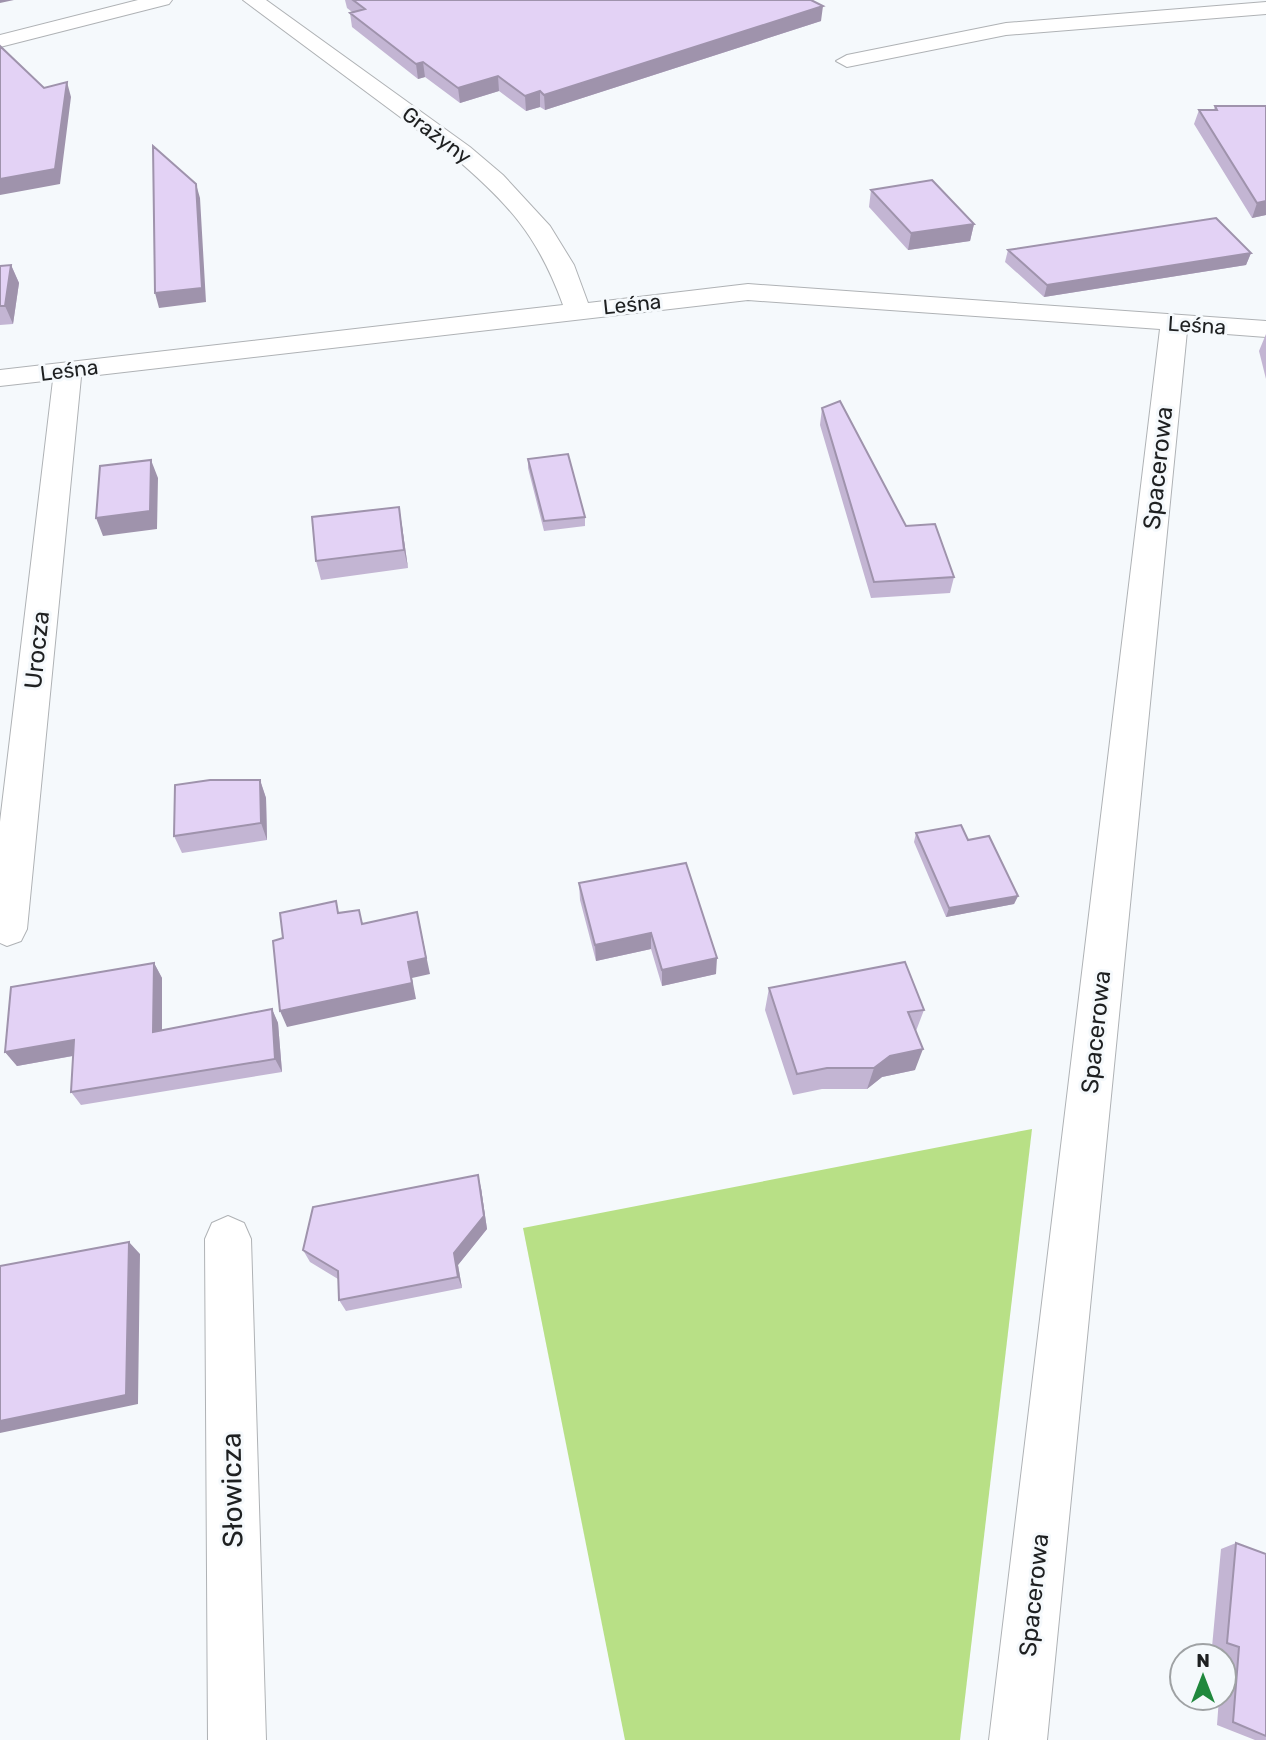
<svg xmlns="http://www.w3.org/2000/svg" width="1266" height="1740" viewBox="0 0 1266 1740" font-family="Rubik,sans-serif">
<style>
.green{fill:#b8e086}
.lines{fill:none;stroke-linecap:round;stroke-linejoin:round}
.minor-casing{stroke:#afb2b5;stroke-width:2}
.minor{fill:#fff;fill-rule:evenodd}
.wall{fill:#c3b5d3}
.shaded-wall{fill:#9f93ac}
.building{fill:#e3d2f5;stroke:#9f93ac;stroke-width:2}
.labels{text-anchor:middle;dominant-baseline:central;stroke-width:6;stroke-linejoin:round;paint-order:stroke}
.far-street-label{font-size:21px;fill:#1e2021;stroke:#f5f9fc}
.street-label{font-size:24px;fill:#1e2021;stroke:#f5f9fc}
.near-street-label{font-size:28px;fill:#1e2021;stroke:#f5f9fc}
</style>
<rect width="100%" height="100%" fill="#f5f9fc"/>
<path class="green" d="M1032,1129L960,1740H625L523,1228Z"/>
<g class="lines">
<defs>
<path id="minor" d="M138,0H172L169,4L0,47V35Z
M243,0H266L470,147L503,175L550,226L574,265L588,303L748,284L1266,321V337L1187,331L1047,1740H989L1160,329L748,300L81,377L27,929L21,941L7,946L0,943V822L53,380L0,386V370L563,305C538,236 509,204 454,157Z
M1266,2V14L1006,35L847,67L836,61L847,55L1006,23Z
M228,1216L244,1223L251,1239L266,1740H208L205,1239L212,1223Z"/>
</defs>
<use href="#minor" class="minor-casing"/>
<use href="#minor" class="minor"/>
</g>
<path class="wall" d="M345,0H811L821,21L545,110L540,107L526,111L499,91L460,103L425,77L418,79L352,27L350,13L352,12L347,8Z
M1215,106H1266V215L1252,218L1194,124L1199,110H1214Z
M871,190L974,224L970,241L908,250L869,207Z
M1008,250L1251,253L1246,265L1044,297L1005,262Z
M11,265L19,283L13,324L0,325V266Z
M1266,334V379L1259,351Z
M822,408L906,526L954,577L950,593L871,598L820,425Z
M528,459L585,517V526L544,531L528,468Z
M402,526L408,568L321,580L316,561Z
M260,780L266,798L267,840L182,853L174,836Z
M916,833L968,840L1018,896L1014,904L946,917L914,842Z
M579,883L716,974L662,986L651,949L596,961L580,900Z
M154,963L162,978V1030L272,1009L278,1023L282,1072L81,1105L71,1092L73,1056L17,1066L5,1052Z
M769,988L924,1010L916,1031L915,1070L882,1077L867,1089H822L793,1095L765,1010Z
M481,1188L487,1229L458,1265L462,1288L346,1311L339,1300L338,1279L310,1262L303,1250Z
M1236,1543L1266,1554V1740H1255L1217,1725L1219,1698H1224V1652L1212,1647L1221,1549Z"/>
<path class="shaded-wall" d="M0,0H14L0,3Z
M823,6L821,21L545,110L544,95Z
M423,62L425,77L418,79L416,64Z
M498,76L499,91L460,103L458,88Z
M67,82L71,97L60,184L0,195V179Z
M540,91V107L526,111L525,96Z
M196,184L200,198L206,302L159,308L155,293Z
M1266,201V215L1252,218L1257,203Z
M974,224L970,241L908,250L911,233Z
M1251,253L1246,265L1044,297L1047,285Z
M11,265L19,283L13,324L5,306Z
M151,460L158,478L157,529L103,536L96,518Z
M399,507L402,526L408,568L404,550Z
M260,780L266,798L267,840L261,823Z
M1018,896L1014,904L946,917L949,908Z
M417,912L430,974L412,978L416,999L287,1027L280,1011Z
M651,933V949L596,961L595,945Z
M717,958L716,974L662,986V970Z
M154,963L162,978V1045L153,1032Z
M272,1009L278,1023L282,1072L275,1059Z
M74,1040L83,1054L17,1066L5,1052Z
M923,1049L915,1070L882,1077L867,1089L874,1068L890,1056Z
M478,1175L481,1188L487,1229L458,1265L462,1288L458,1277L454,1253Z
M129,1242L140,1254L138,1404L0,1433V1421Z"/>
<path class="building" d="M353,0H811L823,6L544,95L540,91L525,96L498,76L458,88L423,62L416,64L350,13L365,9Z
M0,46L44,88L67,82L55,169L0,179Z
M1215,106H1266V201L1257,203L1199,110H1217Z
M153,146L196,184L202,288L155,293Z
M932,180L974,224L911,233L871,190Z
M1216,218L1251,253L1047,285L1008,250Z
M11,265L5,306H0V266Z
M840,401L906,526L935,524L954,577L874,582L822,408Z
M568,454L585,517L544,521L528,459Z
M151,460L150,511L96,518L100,466Z
M399,507L404,550L316,561L312,517Z
M210,780H260L261,823L174,836L175,785Z
M961,825L968,840L989,836L1018,896L949,908L916,833Z
M686,863L717,958L662,970L651,933L595,945L579,883Z
M336,901L338,913L359,910L362,924L417,912L426,958L408,962L412,983L280,1011L273,941L283,938L280,913Z
M905,962L924,1010L908,1012L923,1049L890,1056L874,1068H827L797,1074L769,988Z
M154,963L153,1032L272,1009L275,1059L71,1092L74,1040L5,1052L11,987Z
M478,1175L484,1216L454,1253L458,1277L339,1300L338,1271L303,1250L313,1207Z
M129,1242L126,1395L0,1421V1266Z
M1236,1543L1266,1554V1736L1233,1722L1239,1647L1227,1643Z"/>
<g class="labels">
<g class="far-street-label">
<text transform="translate(437 135) rotate(37)">Grażyny</text>
<text transform="translate(632 304) rotate(-6)">Leśna</text>
<text transform="translate(1197 325) rotate(4)">Leśna</text>
<text transform="translate(69 370) rotate(-7)">Leśna</text>
</g>
<g class="street-label">
<text transform="translate(1158 468) rotate(-84)">Spacerowa</text>
<text transform="translate(37 650) rotate(-84)">Urocza</text>
<text transform="translate(1096 1032) rotate(-84)">Spacerowa</text>
<text transform="translate(1034 1595) rotate(-84)">Spacerowa</text>
</g>
<g class="near-street-label">
<text transform="translate(232 1490) rotate(-91)">Słowicza</text>
</g>
</g>
<g transform="translate(1203 1677)"><circle r="33" fill="#f5f9fc" stroke="#9fa2a4" stroke-width="2"/>
<path d="M0-5L12 26L0 18L-12 26Z" fill="#20883d"/>
<text y="-10" font-size="19" font-weight="bold" text-anchor="middle" fill="#1e2021">N</text>
</g>
</svg>
